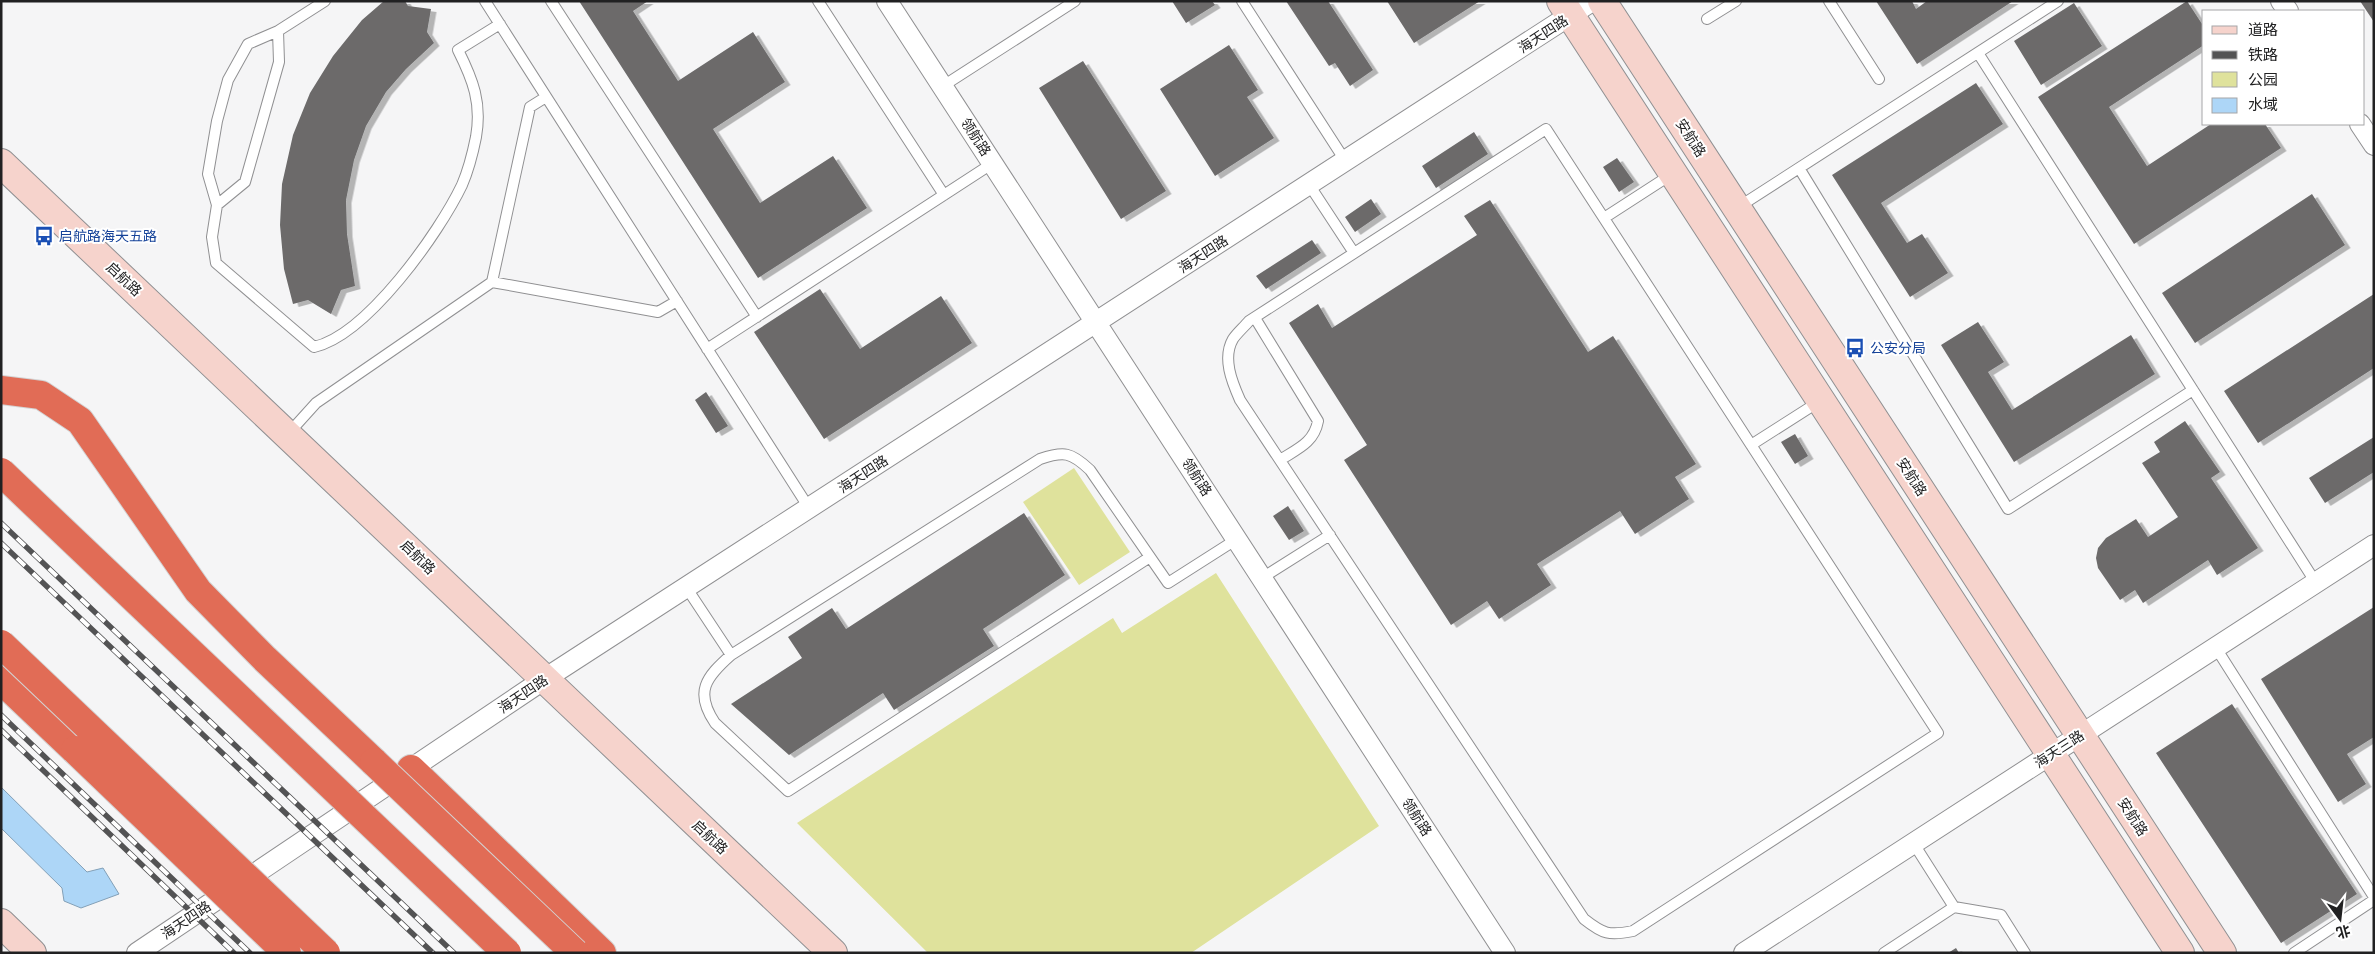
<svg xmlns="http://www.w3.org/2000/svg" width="2375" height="954" viewBox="0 0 2375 954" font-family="Poppins,'Noto Sans SC',sans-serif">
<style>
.green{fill:#dfe29c}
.water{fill:#add6f7;stroke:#83a0b7}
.building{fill:#6c6b6b;filter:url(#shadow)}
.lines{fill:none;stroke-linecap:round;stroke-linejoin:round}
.lane-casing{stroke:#909092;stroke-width:12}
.street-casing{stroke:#909092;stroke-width:22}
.secondary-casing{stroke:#909092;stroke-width:30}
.highway-casing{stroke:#d3d3d3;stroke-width:30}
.lane{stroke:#fff;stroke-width:10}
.street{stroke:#fff;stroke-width:20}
.secondary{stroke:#f6d3cc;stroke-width:28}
.highway{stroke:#e16c56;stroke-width:28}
.rail-casing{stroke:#535354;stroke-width:5.5}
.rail{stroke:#fff;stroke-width:4;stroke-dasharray:11;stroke-linecap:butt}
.highway-bridge-casing{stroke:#d3d3d3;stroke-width:30;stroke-linecap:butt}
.highway-bridge{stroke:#e16c56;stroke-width:28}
.labels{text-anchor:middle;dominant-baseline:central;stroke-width:4;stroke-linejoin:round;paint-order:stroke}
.street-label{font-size:14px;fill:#212122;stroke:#fff}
.transit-label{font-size:14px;fill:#164399;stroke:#fff;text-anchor:start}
</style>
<defs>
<filter id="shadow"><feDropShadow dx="5.5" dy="3" stdDeviation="0" flood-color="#0004"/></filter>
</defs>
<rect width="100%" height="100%" fill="#f5f5f6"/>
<path class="green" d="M1074,468L1130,552L1079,585L1023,502Z
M1216,573L1379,826L1191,953H928L797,823L1113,618L1122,633Z"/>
<path class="water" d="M1,787L87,872L103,868L119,894L81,908L64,901L62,888L1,828Z"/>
<path class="building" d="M384,1H405L408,6L431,9L427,32L434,43L406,69L386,92L366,126L354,160L346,200L347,234L355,286L341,290L331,314L308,300L293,304L284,269L280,225L282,184L293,135L310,93L333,56L362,20Z
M579,1H648L633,11L678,81L753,32L785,82L713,129L760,203L833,156L867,208L758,278Z
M1172,1H1212L1215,5L1186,23Z
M1286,1H1328L1373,70L1350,86L1335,63L1329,66Z
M1387,1H1480L1414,43Z
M1876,1H1912L1916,9L1927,1H2013L1917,64Z
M2187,1L2204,27V45L2109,107L2147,166L2211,124H2265L2281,148L2134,244L2038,97Z
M2360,1H2374V22Z
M2074,3L2102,46L2041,85L2014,41Z
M1229,45L1258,90L1247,97L1274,138L1215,176L1160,89Z
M1083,61L1166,191L1121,219L1039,88Z
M1976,83L2003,124L1881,203L1907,243L1922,234L1948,273L1910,297L1832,175Z
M1474,132L1488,154L1436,188L1422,166Z
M1617,158L1634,182L1619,192L1603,167Z
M2312,194L2345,245L2195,343L2162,293Z
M1371,199L1381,214L1355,232L1345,217Z
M1490,200L1588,352L1613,336L1696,464L1675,477L1689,499L1635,534L1620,511L1537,564L1551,585L1499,619L1487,601L1451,625L1344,460L1367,445L1289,323L1318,304L1332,328L1477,235L1464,216Z
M1312,240L1321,253L1266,289L1256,276Z
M820,289L860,349L941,296L972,343L824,439L754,332Z
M2374,294V368L2258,443L2224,391Z
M1978,322L2004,362L1988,372L2012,410L2131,335L2155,374L2014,462L1941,345Z
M706,392L728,426L716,433L695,400Z
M2185,421L2220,472L2211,478L2258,548L2217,575L2208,560L2143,603L2135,590L2120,600L2098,568L2096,558L2098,548L2106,538L2136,519L2148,537L2178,517L2142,463L2160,452L2154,442Z
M1795,434L1808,456L1795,464L1781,442Z
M2374,437V472L2325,503L2309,478Z
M1288,506L1304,531L1289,540L1273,516Z
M1024,513L1065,575L983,629L994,646L894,710L883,693L789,755L731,704L802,658L788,637L832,608L846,629Z
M2374,607V737L2347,754L2366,784L2338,802L2261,679Z
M2232,704L2357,894L2281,943L2156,753Z
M1956,948L1959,953H1948Z"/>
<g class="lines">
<defs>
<path id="lane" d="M325,1L278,31L248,44L228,80L217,121L208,174L217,205L212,237L216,263L314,347C367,335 439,233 462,185C468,171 473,152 476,137C482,103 473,80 458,50L500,24
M485,1L809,508
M551,1L757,317
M818,1L944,195
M1242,1L1346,162
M1829,1L1879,79
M1707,19L1736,1
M1978,53L2316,583
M943,86L1075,1
M546,97L530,107L492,282L658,312L677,301
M1546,129L1938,733L1633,931C1609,936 1603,934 1584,919L1240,400C1232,382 1222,358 1233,339C1237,333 1244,327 1249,321Z
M1799,168L2008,509L2193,390
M1310,186L1354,253
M217,205L245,182L279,62L278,31
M1737,208L2058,1
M1604,218L1672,174
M1255,318L1318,421C1314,443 1297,449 1280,460
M707,349L993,163
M288,434L316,403L492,282
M1751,445L1820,401
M1262,578L1330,535
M686,587L731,655L1040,459C1064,451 1071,452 1090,470L1168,583L1237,539
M2216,648L2374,897
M731,655C706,677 694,692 715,723L788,791L1150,557
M1914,844L1954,907L2001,915L2025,953
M1884,953L1954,907
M2294,953L2374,900"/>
<path id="street" d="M887,1L1505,953
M2281,1L2288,11
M2360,124L2374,145
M137,953L543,680L1592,1
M1744,953L2374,545"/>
<path id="secondary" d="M1561,1L2180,953
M1602,1L2222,953
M1,163L833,953
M1,923L32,953"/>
<path id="highway" d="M1,390L41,395L80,421L198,591L265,659L374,762
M1,680L75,750
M411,769L602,953"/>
</defs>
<use href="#lane" class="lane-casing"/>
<use href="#street" class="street-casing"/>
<use href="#secondary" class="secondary-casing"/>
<use href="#highway" class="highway-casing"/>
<use href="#lane" class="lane"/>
<use href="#street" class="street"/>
<use href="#secondary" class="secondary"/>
<use href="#highway" class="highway"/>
<defs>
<path id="rail" d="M1,523L454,953
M1,543L433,953
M1,715L250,953
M1,730L234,953"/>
</defs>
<use href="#rail" class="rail-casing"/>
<use href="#rail" class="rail"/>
<defs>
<path id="highway-bridge" d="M1,472L507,953
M1,644L326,953
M75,750L287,953
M374,762L575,953"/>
</defs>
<use href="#highway-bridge" class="highway-bridge-casing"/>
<use href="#highway-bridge" class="highway-bridge"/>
</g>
<defs>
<symbol id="bus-bare" viewBox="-9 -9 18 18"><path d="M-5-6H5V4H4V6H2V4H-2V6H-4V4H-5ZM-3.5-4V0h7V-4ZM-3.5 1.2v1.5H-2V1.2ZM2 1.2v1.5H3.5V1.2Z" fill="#1a4fb4" stroke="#fff" stroke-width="2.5" paint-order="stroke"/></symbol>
</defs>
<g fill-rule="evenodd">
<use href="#bus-bare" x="30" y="222" width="28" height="28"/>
<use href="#bus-bare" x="1841" y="334" width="28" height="28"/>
</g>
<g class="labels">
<g class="street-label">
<text transform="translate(1543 34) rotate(-33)">海天四路</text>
<text transform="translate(976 137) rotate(57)">领航路</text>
<text transform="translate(1691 138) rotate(57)">安航路</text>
<text transform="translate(1203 254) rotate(-33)">海天四路</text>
<text transform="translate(124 279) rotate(43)">启航路</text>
<text transform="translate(863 474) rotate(-33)">海天四路</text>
<text transform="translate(1197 477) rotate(57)">领航路</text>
<text transform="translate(1912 477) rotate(57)">安航路</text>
<text transform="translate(418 557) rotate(44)">启航路</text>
<text transform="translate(523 694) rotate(-34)">海天四路</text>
<text transform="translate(2059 749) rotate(-33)">海天三路</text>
<text transform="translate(1417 817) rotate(57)">领航路</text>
<text transform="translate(2133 817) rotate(57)">安航路</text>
<text transform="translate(710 837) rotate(43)">启航路</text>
<text transform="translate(186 920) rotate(-34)">海天四路</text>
</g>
<g class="transit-label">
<text x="59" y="236">启航路海天五路</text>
<text x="1870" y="348">公安分局</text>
</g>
</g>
<rect width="2375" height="954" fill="none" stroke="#212122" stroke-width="5"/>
<rect x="2202" y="10" width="162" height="115" fill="#ffffff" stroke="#a6a6a7"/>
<rect x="2212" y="26" width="25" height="8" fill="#f6d3cc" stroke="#a6a6a7"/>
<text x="2248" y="35" font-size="15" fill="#212122">道路</text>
<rect x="2212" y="51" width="25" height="8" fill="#535354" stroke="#a6a6a7"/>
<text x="2248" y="60" font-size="15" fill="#212122">铁路</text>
<rect x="2212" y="72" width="25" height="15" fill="#dfe29c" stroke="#a6a6a7"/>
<text x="2248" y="85" font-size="15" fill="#212122">公园</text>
<rect x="2212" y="98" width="25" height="15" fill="#add6f7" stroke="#a6a6a7"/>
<text x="2248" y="110" font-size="15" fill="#212122">水域</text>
<g transform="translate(2340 919) rotate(165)" stroke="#ffffff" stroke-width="4" paint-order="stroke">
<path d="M0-4L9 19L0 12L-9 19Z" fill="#212122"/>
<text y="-8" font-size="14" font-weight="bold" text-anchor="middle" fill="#212122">北</text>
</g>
</svg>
